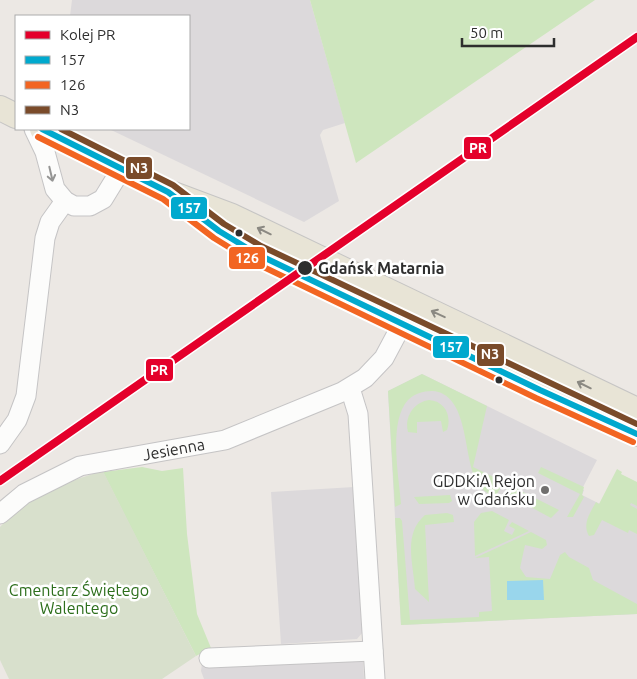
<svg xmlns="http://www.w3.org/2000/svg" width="637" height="679" viewBox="0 0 637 679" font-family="Ubuntu,sans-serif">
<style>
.industrial{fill:#dcd9db}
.green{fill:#cee6be}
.cemetery{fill:#d8e0cc}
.water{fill:#99d6ec}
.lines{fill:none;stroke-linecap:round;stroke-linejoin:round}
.minor-casing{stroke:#c5c4c5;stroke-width:21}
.major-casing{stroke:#c6c5c4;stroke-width:26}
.minor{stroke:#fcfcfb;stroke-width:19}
.major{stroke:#e8e4d6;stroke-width:24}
.bus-1-casing{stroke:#fff;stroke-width:10}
.bus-2-casing{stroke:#fff;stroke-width:10}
.bus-3-casing{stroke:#fff;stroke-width:10}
.bus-1{stroke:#00a9ce;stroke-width:6}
.bus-2{stroke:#f26522;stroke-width:6}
.bus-3{stroke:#7a4b2a;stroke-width:6}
.rail-1-casing{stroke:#fff;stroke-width:11}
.rail-1{stroke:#e4002b;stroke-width:8}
.oneway{stroke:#959594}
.oneway2{stroke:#8b8982}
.bus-dot{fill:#2e2e2e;stroke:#fff;stroke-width:2}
.poi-dot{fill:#706f6e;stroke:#fff;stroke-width:2}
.labels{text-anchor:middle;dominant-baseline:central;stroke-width:5;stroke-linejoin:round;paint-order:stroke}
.stop-label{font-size:16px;font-weight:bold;fill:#2e2e2e;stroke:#fff;text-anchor:start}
.street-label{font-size:16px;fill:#2e2e2e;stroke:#fff}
.poi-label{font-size:16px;fill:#2e2e2e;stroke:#fff;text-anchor:end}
.park-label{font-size:16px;fill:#2c6e1b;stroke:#fff}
.line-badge{stroke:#fff;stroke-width:2}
.badge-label{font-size:14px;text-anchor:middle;font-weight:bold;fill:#fff}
</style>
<rect width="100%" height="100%" fill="#ece8e4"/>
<path class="industrial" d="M72,0H310L345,123L323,130L320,135L339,201L304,222L109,129H189V16H70Z
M422,374L597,460L582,489L584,490L582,495L604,506L637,482V614L401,625L388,391Z
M354,487L363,632L357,639L281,644L271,492Z
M363,659L364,679H204L201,671L202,664Z"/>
<path class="green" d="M310,0H595L356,163Z
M422,374L487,406L473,467L504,482L495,497C487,493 480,489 476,480C463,456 469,393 432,391C423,391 414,394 408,400C388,422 399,477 401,504L395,507L388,391Z
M429,400C445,401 452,416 447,430L443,432L441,421L417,422V433L408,432C404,417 414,402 429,400Z
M142,467L162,471L183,468L187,534L197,614L211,648L196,656L103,472Z
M541,467L584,487L582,495L584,497L573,517H567L580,494L538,473Z
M617,469L622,472L621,474L637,482V506L631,503L630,505L637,509V534L629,530L628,533L602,520L594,535L589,536C582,524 590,513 596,502L599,504Z
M509,485L559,510L551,518L505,493Z
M450,495L452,501L449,503L419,504L414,497Z
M492,511L509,520L504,531L512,535L515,529L509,526L512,522L529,531L475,556L474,522L481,513Z
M447,513L453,515L454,522L425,525L429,602L415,589C413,562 403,534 425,515Z
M395,518H400L402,521L410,620L479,617V612L492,611L489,557L475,558L531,532L546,540L547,545L542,549L525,545L520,568L526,577L550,579L560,555L565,552L569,557L589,568L593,580L637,604V614L401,625Z"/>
<path class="cemetery" d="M103,471L196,656L162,679H9L0,660V527C23,499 69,480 103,471Z"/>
<path class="water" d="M543,580L544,600H507V581Z"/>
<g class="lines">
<defs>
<g id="minor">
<path d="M34,129L45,152L55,189L65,201L74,206H90L103,199L122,168"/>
<path d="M350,388L358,414L375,679"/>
<path d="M0,444L17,420L26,396L45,238L50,222L65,201"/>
<path id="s1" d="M0,514L24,494L80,466L225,440L342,392L365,378L384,358L408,313"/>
<path d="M209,658L373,651"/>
</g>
<path id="major" d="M0,108L16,116
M42,129L168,192L232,216L637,410
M189,208L219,231L257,254L540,390L637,434"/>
</defs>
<use href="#minor" class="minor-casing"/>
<use href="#major" class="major-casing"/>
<use href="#minor" class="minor"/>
<use href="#major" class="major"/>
<defs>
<path id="bus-1" d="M42,129L168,192L219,231L257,254L540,390L637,434"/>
<path id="bus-2" d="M38,137L163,199L214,238L253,262L536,398L633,442"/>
<path id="bus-3" d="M61,129L173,185L224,224L261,246L637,424"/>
</defs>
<use href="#bus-1" class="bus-1-casing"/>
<use href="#bus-2" class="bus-2-casing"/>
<use href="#bus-3" class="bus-3-casing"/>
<use href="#bus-1" class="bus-1"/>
<use href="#bus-2" class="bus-2"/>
<use href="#bus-3" class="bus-3"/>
<defs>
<path id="rail-1" d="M0,481L637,37"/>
</defs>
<use href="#rail-1" class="rail-1-casing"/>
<use href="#rail-1" class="rail-1"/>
</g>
<defs><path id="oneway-shaft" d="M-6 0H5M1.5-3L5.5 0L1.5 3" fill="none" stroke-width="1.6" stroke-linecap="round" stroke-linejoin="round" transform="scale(1.25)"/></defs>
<use class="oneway" href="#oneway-shaft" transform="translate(51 174) rotate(77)"/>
<g class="oneway2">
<use href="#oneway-shaft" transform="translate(264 231) rotate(-154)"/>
<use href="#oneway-shaft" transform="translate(438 314) rotate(-155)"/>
<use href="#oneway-shaft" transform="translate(584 385) rotate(-154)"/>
</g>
<g class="bus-dot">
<circle cx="239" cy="233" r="4.5"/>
<circle cx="305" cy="268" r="8"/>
<circle cx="499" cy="380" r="4.5"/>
</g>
<circle class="poi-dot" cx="545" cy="490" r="5"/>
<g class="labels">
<g class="stop-label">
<text x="318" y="268">Gdańsk Matarnia</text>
</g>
<g class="street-label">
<text stroke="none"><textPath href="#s1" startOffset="189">Jesienna</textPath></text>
</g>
<g class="poi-label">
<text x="535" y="481">GDDKiA Rejon<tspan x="535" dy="18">w Gdańsku</tspan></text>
</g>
<g class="park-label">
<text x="79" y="590">Cmentarz Świętego<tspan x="79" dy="18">Walentego</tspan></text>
</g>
</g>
<g class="line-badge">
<rect x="463" y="136" width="29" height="24" rx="5" fill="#e4002b"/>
<rect x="125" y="156" width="28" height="24" rx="5" fill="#7a4b2a"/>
<rect x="170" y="196" width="38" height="24" rx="5" fill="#00a9ce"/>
<rect x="228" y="246" width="38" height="24" rx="5" fill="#f26522"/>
<rect x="432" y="335" width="38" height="24" rx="5" fill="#00a9ce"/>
<rect x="476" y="343" width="29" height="24" rx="5" fill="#7a4b2a"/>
<rect x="145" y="358" width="29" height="24" rx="5" fill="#e4002b"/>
</g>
<g class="badge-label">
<text x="478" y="153">PR</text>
<text x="139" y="173">N3</text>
<text x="189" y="213">157</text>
<text x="247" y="263">126</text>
<text x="451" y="352">157</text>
<text x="490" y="359">N3</text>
<text x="159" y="375">PR</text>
</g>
<rect x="15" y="15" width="175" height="115" fill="#ffffff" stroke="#ababab"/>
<rect x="25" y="31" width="25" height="8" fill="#e4002b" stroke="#ababab"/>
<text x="60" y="40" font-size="15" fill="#2e2e2e">Kolej PR</text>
<rect x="25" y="56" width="25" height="8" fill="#00a9ce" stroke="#ababab"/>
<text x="60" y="65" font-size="15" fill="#2e2e2e">157</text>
<rect x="25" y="81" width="25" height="8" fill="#f26522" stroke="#ababab"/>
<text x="60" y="90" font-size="15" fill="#2e2e2e">126</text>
<rect x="25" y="106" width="25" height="8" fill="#7a4b2a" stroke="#ababab"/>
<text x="60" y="115" font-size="15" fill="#2e2e2e">N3</text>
<path d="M462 38v8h92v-8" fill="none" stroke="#2e2e2e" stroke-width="2.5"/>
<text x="470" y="38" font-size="15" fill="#2e2e2e" stroke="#ffffff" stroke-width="4" paint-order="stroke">50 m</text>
</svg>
